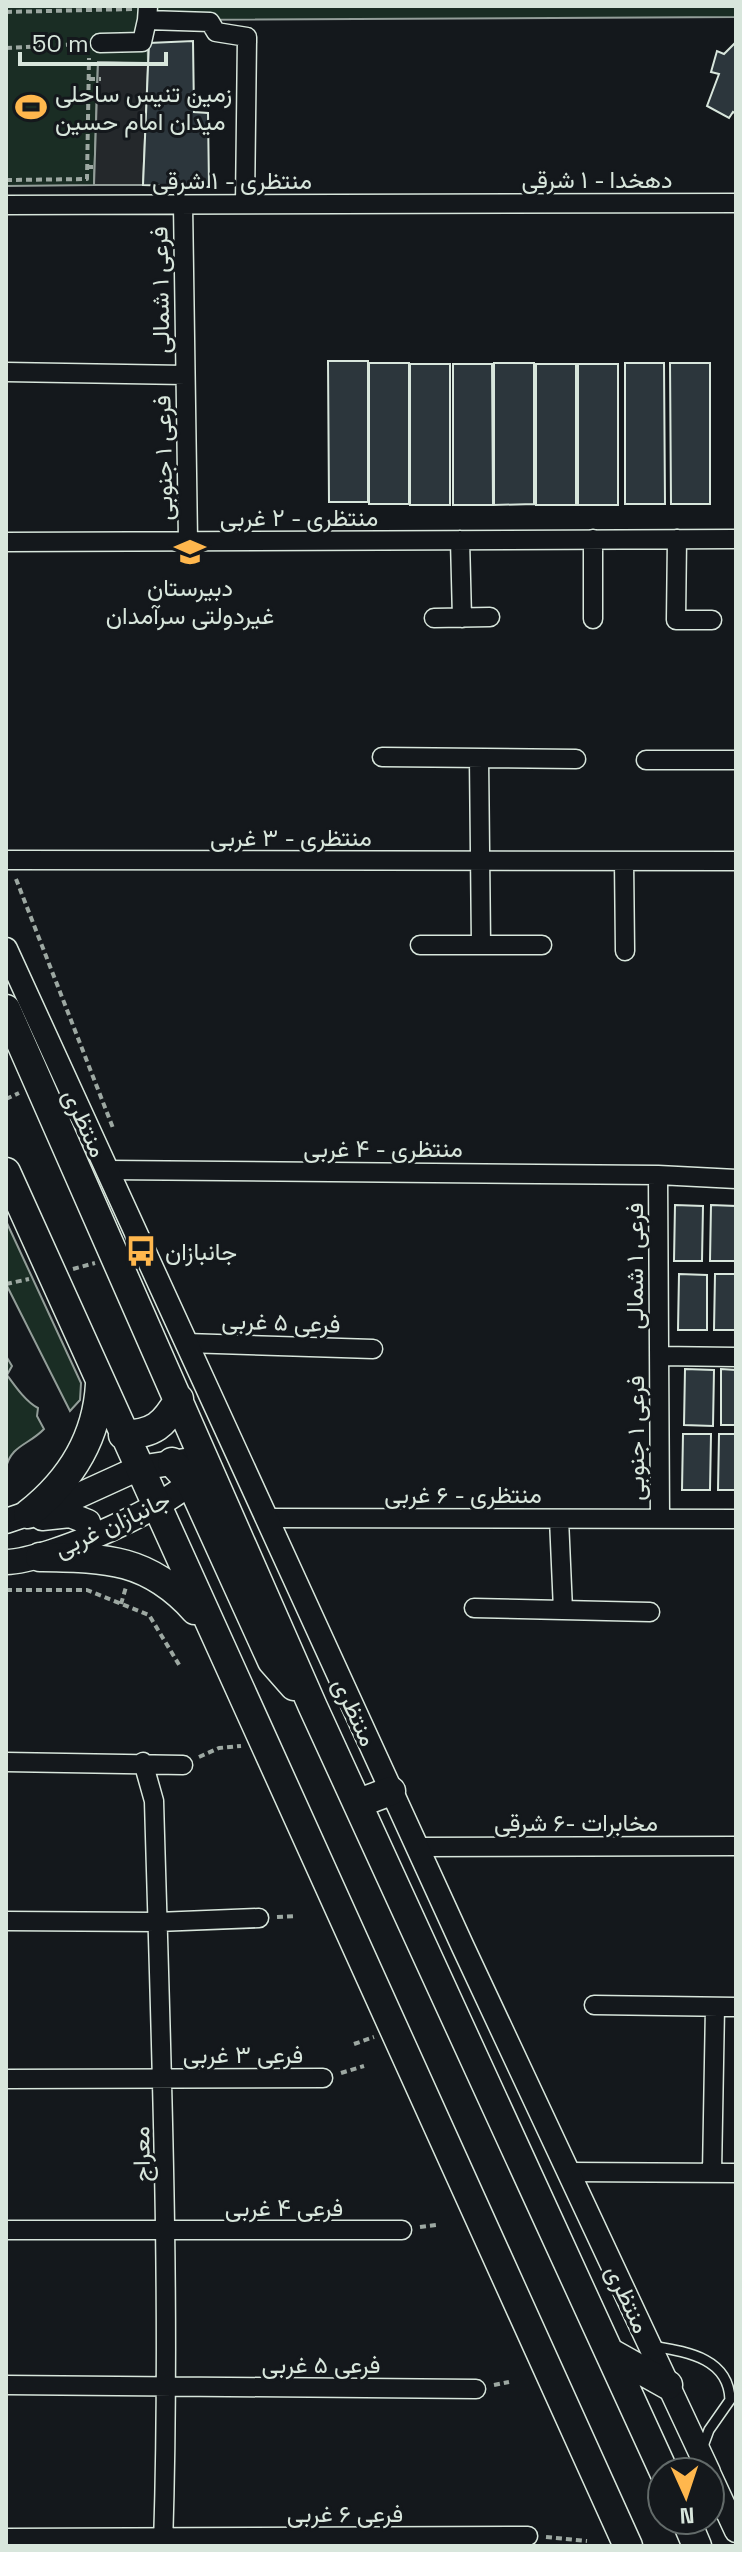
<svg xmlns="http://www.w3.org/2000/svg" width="742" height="2552" viewBox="0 0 742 2552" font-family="'Space Grotesk',Vazirmatn,sans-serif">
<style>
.green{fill:#1a2d24;stroke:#939e99;stroke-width:2}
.parking{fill:#24282b;stroke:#939e99;stroke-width:2}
.building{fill:#2c363c;stroke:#d8e6dc;stroke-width:2}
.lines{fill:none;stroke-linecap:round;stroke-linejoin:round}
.service-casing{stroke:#d8e6dc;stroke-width:12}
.minor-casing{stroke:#d8e6dc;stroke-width:21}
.tertiary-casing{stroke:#d8e6dc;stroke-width:25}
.secondary-casing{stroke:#d8e6dc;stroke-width:27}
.primary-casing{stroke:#d8e6dc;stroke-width:31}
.path{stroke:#9da8a2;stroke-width:4;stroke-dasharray:6 4;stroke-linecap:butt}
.service{stroke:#14181c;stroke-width:9}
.minor{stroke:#14181c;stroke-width:18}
.tertiary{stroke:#14181c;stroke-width:22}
.secondary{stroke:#14181c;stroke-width:24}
.primary{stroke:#14181c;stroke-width:28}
.labels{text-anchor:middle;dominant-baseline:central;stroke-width:6;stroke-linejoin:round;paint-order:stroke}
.poi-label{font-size:24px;fill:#d8e6dc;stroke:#14181c;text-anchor:start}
.street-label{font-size:24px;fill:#d8e6dc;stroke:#14181c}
</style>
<rect width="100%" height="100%" fill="#14181c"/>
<path class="green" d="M6,6H147L148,63L98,62L94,185L6,186Z
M148,6H736V17L148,20Z
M6,1221L81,1383L80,1400L70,1411L6,1284Z
M6,1356L12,1366L7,1375C15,1386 26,1402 38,1408L37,1416L44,1429C29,1445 11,1445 6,1468Z"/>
<path class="parking" d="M98,62L148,64L143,185H94Z"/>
<path class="building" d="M193,41L194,112L208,113L209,187L143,185L149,43Z
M736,42V114L733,112L729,118L707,106L719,74L711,72L717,51L724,54Z
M328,361H368V502H329Z
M369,363H409V504H369Z
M494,363H534V504L494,505Z
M625,363H664L665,504H625Z
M670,363H710V504H671Z
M410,364H450V505H410Z
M453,364H492L493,505H453Z
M536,364H576V505H536Z
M578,364H618V505H578Z
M675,1205L703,1206L702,1261H674Z
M711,1205L736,1206V1261H710Z
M679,1274L707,1275V1330H678Z
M715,1274H736V1330H714Z
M685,1369L714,1370L713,1426L684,1425Z
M721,1369L736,1370V1425H721Z
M683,1434H711L710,1490H682Z
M719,1434H736V1490H718Z"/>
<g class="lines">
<defs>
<path id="service" d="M653,2346C687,2352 729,2358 730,2400L709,2430L702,2449"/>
<path id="minor" d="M148,6L147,20L210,22L216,32L247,37V43
M100,43L142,42L147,20
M183,204L188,541
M245,204L247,37
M6,205L736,203
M6,372L185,375
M593,539V619
M677,539L676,620H712
M460,540L462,618
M6,542L736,539
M434,618L490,617
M382,757L576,759
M479,758L481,945
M646,760H736
M6,860L736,861
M624,861L625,951
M420,945H542
M107,1170L658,1175L736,1179
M658,1175L660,1518
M186,1343L373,1349
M659,1356L736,1357
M266,1518L736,1519
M559,1519L563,1610
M474,1608L650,1612
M6,1762L183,1765
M143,1762L154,1801C161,2050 171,2297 163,2546
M417,1847L736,1846
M6,1921L157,1922L259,1918
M594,2005L736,2007
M6,2079L323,2078
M568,2172L736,2173
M712,2173L715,2007
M6,2230H402
M6,2385L476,2389
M6,2538L528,2536"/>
<path id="tertiary" d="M6,949L463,1947L709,2472
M710,2475L736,2531"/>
<path id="secondary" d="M42,1518L70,1515L88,1522L91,1531L85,1541
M6,1521L71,1499L139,1468L191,1460
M6,1562C50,1561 178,1504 203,1470"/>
<path id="primary" d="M6,1009L313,1707L664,2472
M6,1172L628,2546
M123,1435C154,1434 164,1425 179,1399
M172,1462L191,1483L272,1661L294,1686
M28,1514C70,1481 97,1438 100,1384
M40,1557C106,1558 148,1558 195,1610
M359,1803L391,1791
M609,2352L668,2385
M686,2520L697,2546"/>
</defs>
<use href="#service" class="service-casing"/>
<use href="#minor" class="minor-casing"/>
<use href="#tertiary" class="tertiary-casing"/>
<use href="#secondary" class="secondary-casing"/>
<use href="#primary" class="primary-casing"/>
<path class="path" d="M6,12L132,9
M6,48L82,44
M89,79H101
M87,167H97
M6,180L87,179L89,58
M16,879L113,1128
M6,1099L19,1093
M73,1269L95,1263
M6,1284L29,1279
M6,1590H87L149,1615L181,1668
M121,1604L126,1587
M199,1757L219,1748L241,1746
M277,1917L296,1916
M354,2044L374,2037
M341,2073L364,2066
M420,2227L436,2225
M494,2385L509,2382
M546,2537L587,2541"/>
<use href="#service" class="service"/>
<use href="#minor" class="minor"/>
<use href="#tertiary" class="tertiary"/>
<use href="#secondary" class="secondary"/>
<use href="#primary" class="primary"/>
</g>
<defs>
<symbol id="stadium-bare" viewBox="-9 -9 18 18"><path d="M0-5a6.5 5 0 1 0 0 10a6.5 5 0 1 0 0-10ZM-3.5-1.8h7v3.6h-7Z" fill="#ffb74d" stroke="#14181c" stroke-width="2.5" paint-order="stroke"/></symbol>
<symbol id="school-bare" viewBox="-9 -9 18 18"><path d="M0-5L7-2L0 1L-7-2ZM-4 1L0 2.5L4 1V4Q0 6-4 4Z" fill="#ffb74d" stroke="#14181c" stroke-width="2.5" paint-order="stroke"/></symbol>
<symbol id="bus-bare" viewBox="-9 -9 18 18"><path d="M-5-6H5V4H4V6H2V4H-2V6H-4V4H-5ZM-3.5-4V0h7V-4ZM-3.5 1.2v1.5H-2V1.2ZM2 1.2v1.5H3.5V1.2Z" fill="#ffb74d" stroke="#14181c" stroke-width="2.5" paint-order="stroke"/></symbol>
</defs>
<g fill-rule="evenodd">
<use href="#stadium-bare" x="9" y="85" width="44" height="44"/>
<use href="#school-bare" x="168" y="530" width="44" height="44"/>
<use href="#bus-bare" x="119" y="1229" width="44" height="44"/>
</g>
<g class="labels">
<g class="poi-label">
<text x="55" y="93">زمین تنیس ساحلی<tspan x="55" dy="28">میدان امام حسین</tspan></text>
<text x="190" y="587" text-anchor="middle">دبیرستان<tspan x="190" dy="28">غیردولتی سرآمدان</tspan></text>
<text x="165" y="1251">جانبازان</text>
</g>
<g class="street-label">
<text x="597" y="179">دهخدا - ۱ شرقی</text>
<text x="232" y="180">منتظری - ۱ شرقی</text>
<text transform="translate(160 290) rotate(-91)">فرعی ۱ شمالی</text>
<text transform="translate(163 458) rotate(-91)">فرعی ۱ جنوبی</text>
<text x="299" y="517">منتظری - ۲ غربی</text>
<text x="291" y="837">منتظری - ۳ غربی</text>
<text transform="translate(85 1123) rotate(65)">منتظری</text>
<text x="383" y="1148">منتظری - ۴ غربی</text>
<text transform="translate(634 1266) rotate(-90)">فرعی ۱ شمالی</text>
<text transform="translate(281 1322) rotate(2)">فرعی ۵ غربی</text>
<text transform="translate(635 1438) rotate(-90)">فرعی ۱ جنوبی</text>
<text x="463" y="1494">منتظری - ۶ غربی</text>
<text transform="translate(112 1524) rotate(-25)">جانبازان غربی</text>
<text transform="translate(355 1712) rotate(65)">منتظری</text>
<text x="576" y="1822">مخابرات -۶ شرقی</text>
<text x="243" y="2054">فرعی ۳ غربی</text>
<text transform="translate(141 2154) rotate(-91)">معراج</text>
<text x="284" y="2207">فرعی ۴ غربی</text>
<text transform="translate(628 2299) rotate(65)">منتظری</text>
<text x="321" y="2364">فرعی ۵ غربی</text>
<text x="345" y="2513">فرعی ۶ غربی</text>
</g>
</g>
<rect width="742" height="2552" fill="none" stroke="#d8e6dc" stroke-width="16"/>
<g transform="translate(686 2496) rotate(177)"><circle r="38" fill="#14181c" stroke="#626a69" stroke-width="2"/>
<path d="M0-6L14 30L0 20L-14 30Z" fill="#ffb74d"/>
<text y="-12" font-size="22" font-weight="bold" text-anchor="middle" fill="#d8e6dc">N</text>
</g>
<path d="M20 52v12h146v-12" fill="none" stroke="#d8e6dc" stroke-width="4"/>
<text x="32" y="52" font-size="24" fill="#d8e6dc" stroke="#14181c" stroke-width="6" paint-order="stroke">50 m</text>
</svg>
